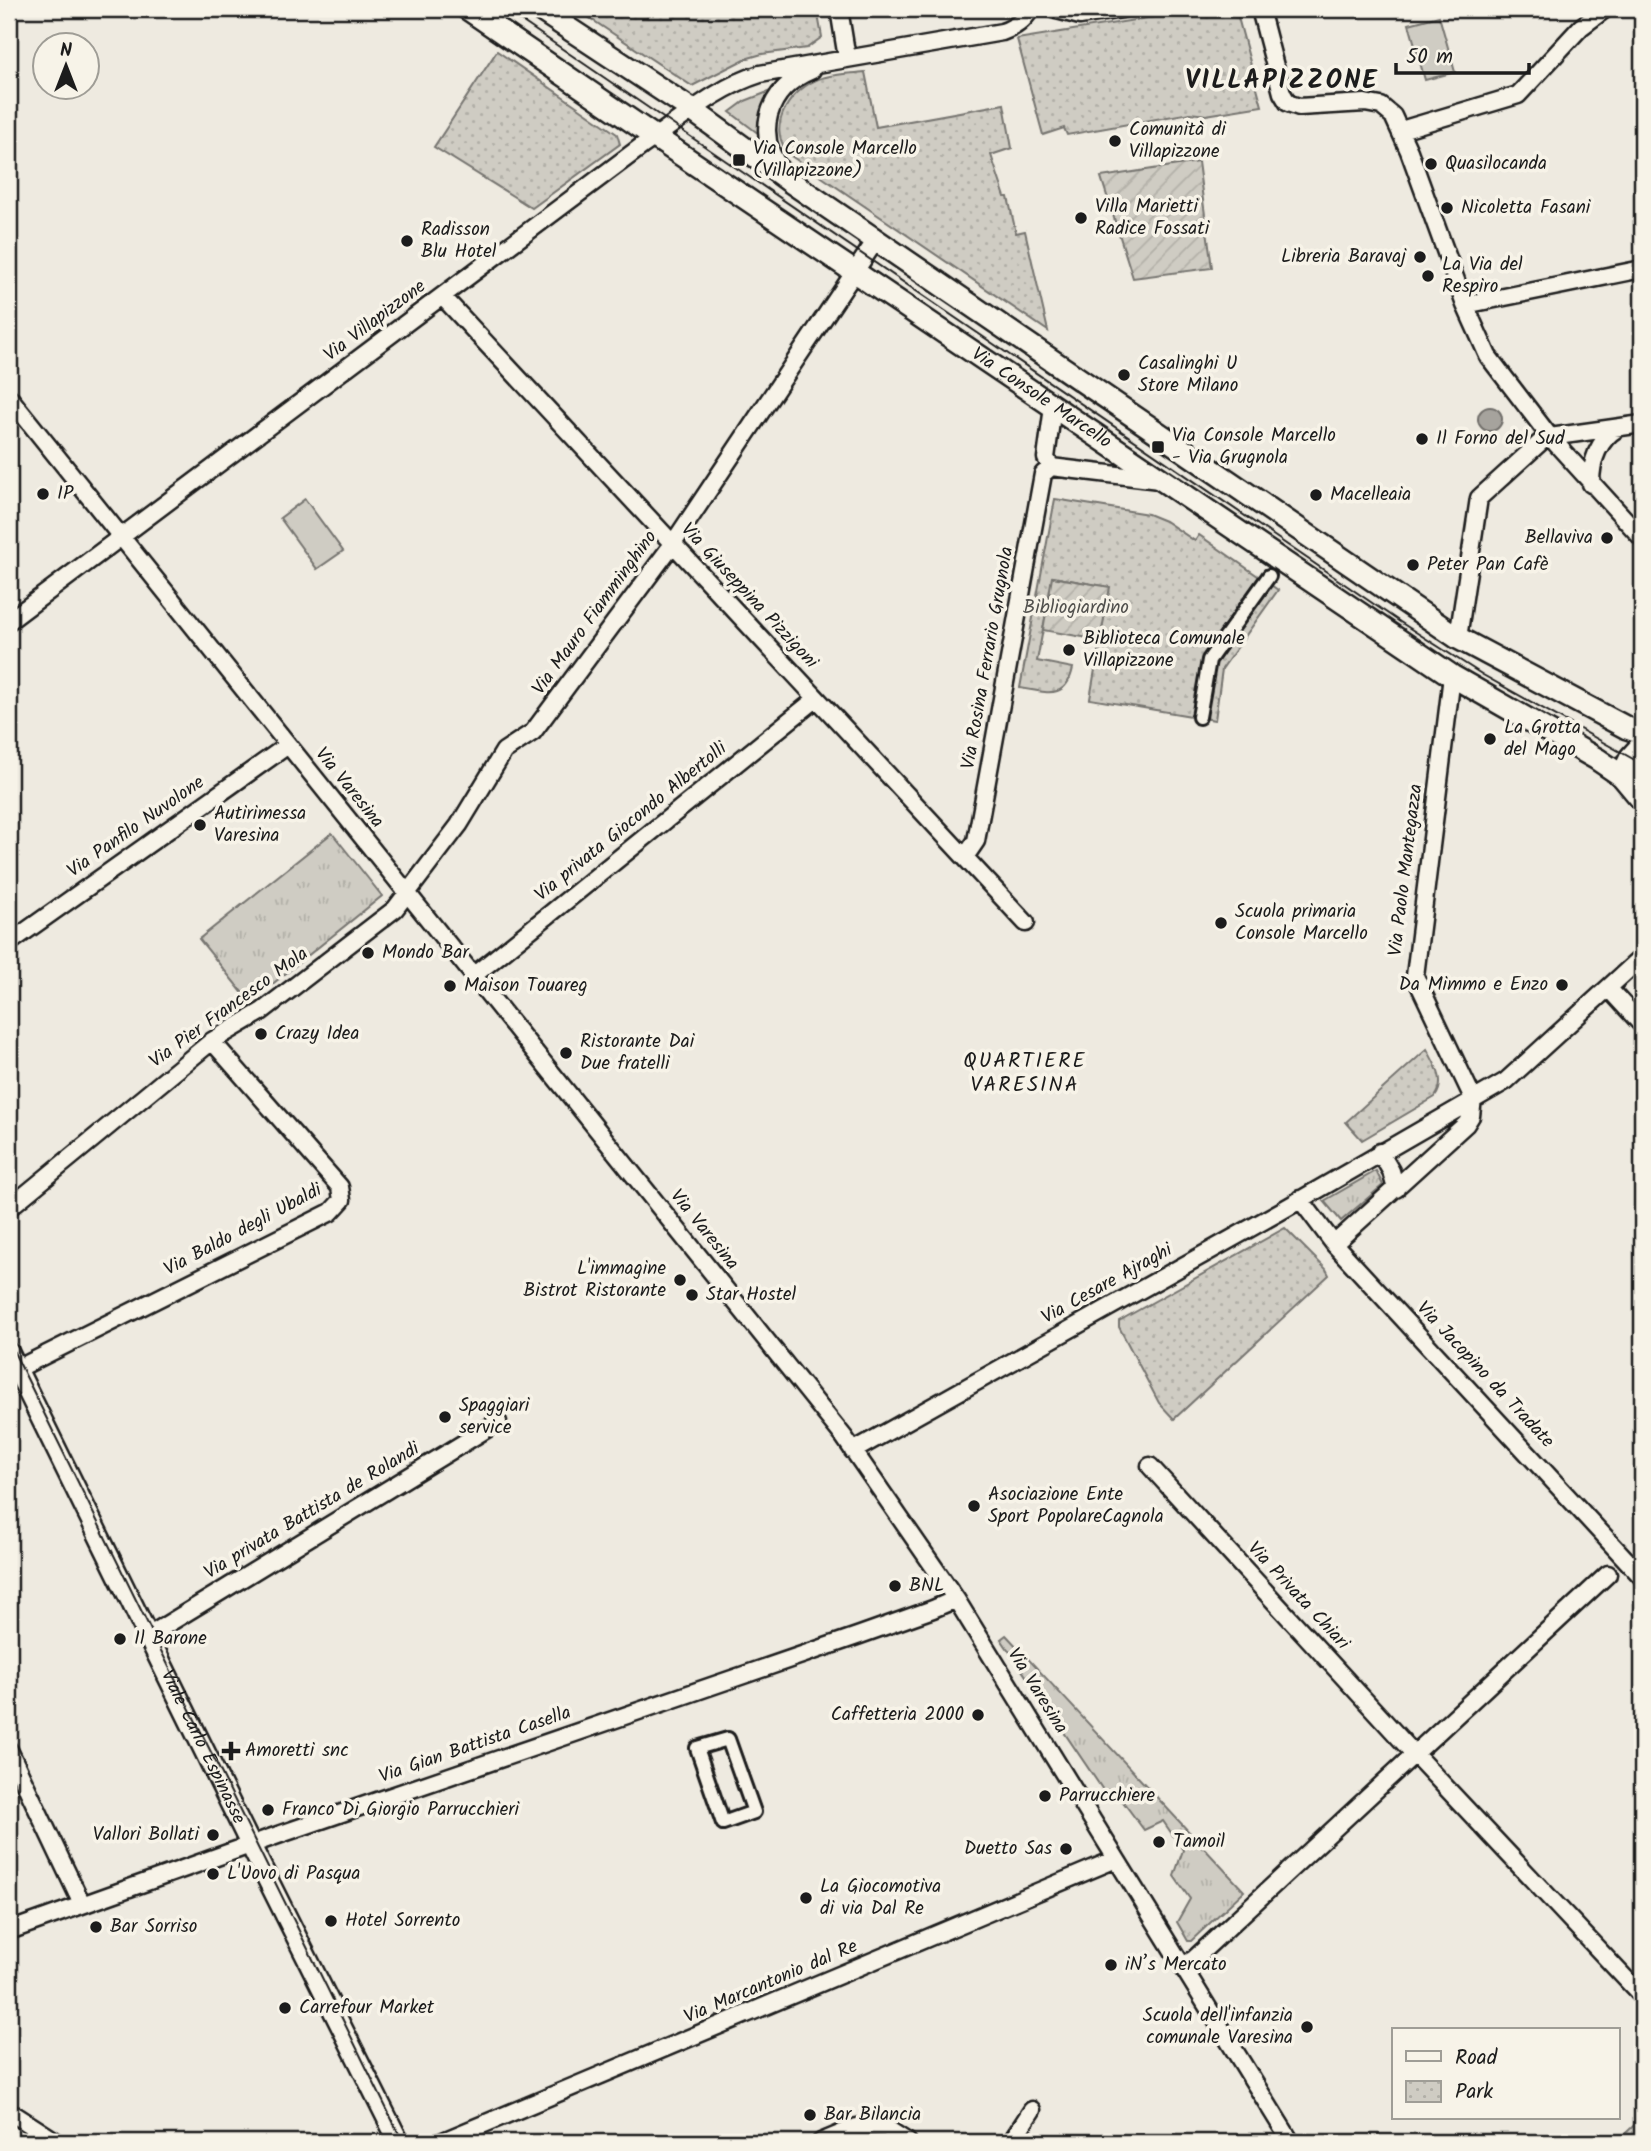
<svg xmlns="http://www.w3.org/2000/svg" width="1651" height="2151" viewBox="0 0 1651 2151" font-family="Kalam,sans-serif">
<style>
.grass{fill:url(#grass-tufts);stroke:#767470;stroke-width:2}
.park{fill:url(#park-dots);stroke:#767470;stroke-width:2}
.garden{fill:url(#garden-furrows);stroke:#767470;stroke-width:2}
.pitch{fill:#cfccc3;stroke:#767470;stroke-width:2}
.water{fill:#a6a39d;stroke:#6f6d69;stroke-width:2}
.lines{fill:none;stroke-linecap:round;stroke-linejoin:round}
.pedestrian-casing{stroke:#1c1c1c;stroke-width:18}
.minor-casing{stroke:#1c1c1c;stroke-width:21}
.tertiary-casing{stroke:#1c1c1c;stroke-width:24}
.secondary-casing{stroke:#1c1c1c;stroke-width:26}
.pedestrian{stroke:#f7f3e8;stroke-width:12}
.minor{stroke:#f7f3e8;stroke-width:16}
.tertiary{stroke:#f7f3e8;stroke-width:19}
.secondary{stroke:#f7f3e8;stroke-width:21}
.tram{stroke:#1c1c1c;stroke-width:2}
.poi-dot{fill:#1c1c1c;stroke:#f7f3e8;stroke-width:2.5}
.labels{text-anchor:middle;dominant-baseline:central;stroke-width:7;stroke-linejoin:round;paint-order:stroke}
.poi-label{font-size:19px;fill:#1c1c1c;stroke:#f7f3e8;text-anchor:start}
.street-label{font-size:19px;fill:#1c1c1c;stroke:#f7f3e8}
.park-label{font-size:19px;fill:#52514e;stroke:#f7f3e8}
.neighbourhood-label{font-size:21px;letter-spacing:2px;fill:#1c1c1c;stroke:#f7f3e8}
.district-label{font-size:26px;font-weight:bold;letter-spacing:2px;fill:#1c1c1c;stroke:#f7f3e8}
</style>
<defs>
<pattern id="grass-tufts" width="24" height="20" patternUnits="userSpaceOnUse" patternTransform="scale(1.75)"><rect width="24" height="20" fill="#cfccc3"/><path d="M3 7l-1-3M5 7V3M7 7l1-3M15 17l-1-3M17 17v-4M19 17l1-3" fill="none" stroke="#b1afa7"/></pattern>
<pattern id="park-dots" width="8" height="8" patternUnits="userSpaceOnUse" patternTransform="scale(1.75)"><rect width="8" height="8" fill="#cfccc3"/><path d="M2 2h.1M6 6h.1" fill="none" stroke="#b1afa7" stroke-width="1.8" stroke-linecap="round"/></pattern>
<pattern id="garden-furrows" width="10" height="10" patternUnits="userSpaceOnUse" patternTransform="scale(1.75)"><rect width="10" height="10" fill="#cfccc3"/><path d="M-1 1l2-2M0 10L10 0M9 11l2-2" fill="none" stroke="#b1afa7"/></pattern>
</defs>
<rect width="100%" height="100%" fill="#eeeae0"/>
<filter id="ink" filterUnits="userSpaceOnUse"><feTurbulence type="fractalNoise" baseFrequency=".0143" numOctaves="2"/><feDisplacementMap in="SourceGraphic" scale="14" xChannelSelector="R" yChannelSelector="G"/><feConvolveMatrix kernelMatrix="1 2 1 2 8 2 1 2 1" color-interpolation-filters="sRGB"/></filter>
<g filter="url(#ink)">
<path class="grass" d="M773,90L762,134H759L730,112L745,101Z
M332,833L382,896L250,1002L199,939Z
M1376,1171L1383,1185L1341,1221L1324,1201Z
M1006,1635L1244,1891L1191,1941H1188L1177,1922L1190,1899L1174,1876L1183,1850L1163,1821L1144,1830L1115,1791L1103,1790L1001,1639Z"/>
<path class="park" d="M576,9H817L822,37L807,48L762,54L745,59L692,86Z
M1203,9L1236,10L1262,106L1206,115L1190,113L1067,135L1064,128L1043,135L1017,39Z
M497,51L617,134L620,144L532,208L434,147Z
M865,72L876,127L1004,104L1012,148L991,155L1005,197H1008L1016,233L1025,231L1048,331L791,156C765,130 787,93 816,80C830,74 850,74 865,72Z
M1055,499L1148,514L1165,521L1195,541L1199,535L1278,590L1222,669L1215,720L1090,699L1109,587L1053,577L1037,661L1073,668C1066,701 1046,692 1020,688Z
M1427,1049C1435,1065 1447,1081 1435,1097L1362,1140L1346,1122Z
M1285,1228L1326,1269L1329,1275L1174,1419L1159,1403L1119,1327V1321Z
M1642,2118V2142H1616Z"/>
<path class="garden" d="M1198,162L1212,268L1133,278L1101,177Z
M1052,577L1110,587L1100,640L1043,630Z"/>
<path class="pitch" d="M1439,16L1455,72L1425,80L1409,24Z
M305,499L343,551L317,569L280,518Z"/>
<path class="water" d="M1478 419a12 12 0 1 1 24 0a12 12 0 1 1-24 0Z"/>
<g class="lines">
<defs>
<path id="pedestrian" d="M1199,717L1209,660L1269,576
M728,1739L754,1812L723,1823L697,1748Z"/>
<path id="minor" d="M839,9L847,58
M1053,9L1080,16L1122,9
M1260,9L1282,93L1288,103L1299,107L1365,103L1381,106L1393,116L1409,151L1465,305L1488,356L1550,437L1642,538
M1401,130L1518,95L1581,27L1605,9
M784,174C753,135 766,89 812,70
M443,297L1026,923
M1465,305L1642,269
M9,397L844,1437L956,1599L1291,2142
M1051,467L1046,458L1053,407
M1591,484C1591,462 1598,440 1618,428
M9,621L642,146C681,120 715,88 760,74L1002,32C1016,27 1023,21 1031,9
M1458,638L1479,498L1543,440L1550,437L1642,424
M1452,676L1415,976L1473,1098
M965,857L976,841L1043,474L1051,467L1159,480
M9,943L288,745
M473,976L816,699
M1609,989L1642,1025
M1380,1152L1391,1171L1396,1189
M1300,1199L1334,1244L1642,1577
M9,1208L212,1041L261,1012L395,909L459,825L504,751L533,732L672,545L876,240
M1334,1244L1466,1124L1471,1116L1473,1098
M17,1369L331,1212L342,1200L340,1187L212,1041
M853,1451L1281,1211L1506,1081L1642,957
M1150,1466L1406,1745L1642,1996
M148,1636L498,1422
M9,1750L82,1904
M9,1931L278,1835L860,1635L933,1609L956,1599
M1183,1966L1194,1959L1608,1574
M9,2111L57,2142
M441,2142L1116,1859
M821,2142L857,2127L886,2128L908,2142
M1011,2142L1032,2110"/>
<g id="tertiary">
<path id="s1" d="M9,1353L261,1866L399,2142"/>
</g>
<g id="secondary">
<path id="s2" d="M468,9L655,137L1452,676L1597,759L1622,776L1642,800"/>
<path d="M539,9L692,110L788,180L1458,638L1627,728L1642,733"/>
<path d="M1622,776L1631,757L1642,745"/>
</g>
</defs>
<use href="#pedestrian" class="pedestrian-casing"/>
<use href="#minor" class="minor-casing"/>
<use href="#tertiary" class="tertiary-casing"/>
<use href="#secondary" class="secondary-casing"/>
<use href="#pedestrian" class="pedestrian"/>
<use href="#minor" class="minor"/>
<use href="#tertiary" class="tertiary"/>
<use href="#secondary" class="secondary"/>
<path class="tram" d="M504,9L1400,622L1483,675L1642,764
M9,1342L403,2142"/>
</g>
</g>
<g class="poi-dot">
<circle cx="1115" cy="141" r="7"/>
<rect x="732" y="153" width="14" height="14" rx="3.5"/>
<circle cx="1431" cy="164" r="7"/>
<circle cx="1447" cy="208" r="7"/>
<circle cx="1081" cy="218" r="7"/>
<circle cx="407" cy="241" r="7"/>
<circle cx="1420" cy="257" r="7"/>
<circle cx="1428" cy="276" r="7"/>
<circle cx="1124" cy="375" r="7"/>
<circle cx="1422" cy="439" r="7"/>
<rect x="1151" y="440" width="14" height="14" rx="3.5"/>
<circle cx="43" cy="494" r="7"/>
<circle cx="1316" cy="495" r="7"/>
<circle cx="1607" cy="538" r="7"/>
<circle cx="1413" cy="565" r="7"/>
<circle cx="1069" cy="650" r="7"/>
<circle cx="1490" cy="739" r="7"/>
<circle cx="200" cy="825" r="7"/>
<circle cx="1221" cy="923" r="7"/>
<circle cx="368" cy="953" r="7"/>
<circle cx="1562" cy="985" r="7"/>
<circle cx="450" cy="986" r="7"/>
<circle cx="261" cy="1034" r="7"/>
<circle cx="566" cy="1053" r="7"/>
<circle cx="680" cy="1280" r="7"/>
<circle cx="692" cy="1295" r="7"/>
<circle cx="445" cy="1417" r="7"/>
<circle cx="974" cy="1506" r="7"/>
<circle cx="895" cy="1586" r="7"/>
<circle cx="120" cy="1639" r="7"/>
<circle cx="978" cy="1715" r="7"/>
<path d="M227.5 1740.5h7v7h7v7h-7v7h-7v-7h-7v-7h7z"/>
<circle cx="1045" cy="1796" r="7"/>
<circle cx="268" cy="1810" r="7"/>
<circle cx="213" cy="1835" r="7"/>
<circle cx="1159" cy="1842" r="7"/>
<circle cx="1066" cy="1849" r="7"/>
<circle cx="213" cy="1874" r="7"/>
<circle cx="806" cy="1898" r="7"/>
<circle cx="331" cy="1921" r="7"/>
<circle cx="96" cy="1927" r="7"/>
<circle cx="1111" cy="1965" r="7"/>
<circle cx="285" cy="2008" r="7"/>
<circle cx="1307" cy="2027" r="7"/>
<circle cx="810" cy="2115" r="7"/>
</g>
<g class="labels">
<g class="poi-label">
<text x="1129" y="130">Comunità di<tspan x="1129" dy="22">Villapizzone</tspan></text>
<text x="753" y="149">Via Console Marcello<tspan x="753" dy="22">(Villapizzone)</tspan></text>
<text x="1445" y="164">Quasilocanda</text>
<text x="1095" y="207">Villa Marietti<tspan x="1095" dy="22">Radice Fossati</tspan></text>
<text x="1461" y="208">Nicoletta Fasani</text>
<text x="421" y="230">Radisson<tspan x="421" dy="22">Blu Hotel</tspan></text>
<text x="1406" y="257" text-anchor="end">Libreria Baravaj</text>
<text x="1442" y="265">La Via del<tspan x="1442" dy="22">Respiro</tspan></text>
<text x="1138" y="364">Casalinghi U<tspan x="1138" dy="22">Store Milano</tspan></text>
<text x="1172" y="436">Via Console Marcello<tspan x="1172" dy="22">- Via Grugnola</tspan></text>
<text x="1436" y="439">Il Forno del Sud</text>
<text x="57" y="494">IP</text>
<text x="1330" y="495">Macelleaia</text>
<text x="1593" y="538" text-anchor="end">Bellaviva</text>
<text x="1427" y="565">Peter Pan Cafè</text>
<text x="1083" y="639">Biblioteca Comunale<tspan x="1083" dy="22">Villapizzone</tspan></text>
<text x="1504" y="728">La Grotta<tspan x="1504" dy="22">del Mago</tspan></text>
<text x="214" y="814">Autirimessa<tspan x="214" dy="22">Varesina</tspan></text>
<text x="1235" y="912">Scuola primaria<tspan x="1235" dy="22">Console Marcello</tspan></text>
<text x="382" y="953">Mondo Bar</text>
<text x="1548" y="985" text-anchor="end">Da Mimmo e Enzo</text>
<text x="464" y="986">Maison Touareg</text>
<text x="275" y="1034">Crazy Idea</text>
<text x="580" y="1042">Ristorante Dai<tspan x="580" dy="22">Due fratelli</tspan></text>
<text x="666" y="1269" text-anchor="end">L'immagine<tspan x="666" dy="22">Bistrot Ristorante</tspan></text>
<text x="706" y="1295">Star Hostel</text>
<text x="459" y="1406">Spaggiari<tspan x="459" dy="22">service</tspan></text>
<text x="988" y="1495">Asociazione Ente<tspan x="988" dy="22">Sport PopolareCagnola</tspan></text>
<text x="909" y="1586">BNL</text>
<text x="134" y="1639">Il Barone</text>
<text x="964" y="1715" text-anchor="end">Caffetteria 2000</text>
<text x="245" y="1751">Amoretti snc</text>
<text x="1059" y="1796">Parrucchiere</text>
<text x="282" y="1810">Franco Di Giorgio Parrucchieri</text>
<text x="199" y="1835" text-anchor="end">Vallori Bollati</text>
<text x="1173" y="1842">Tamoil</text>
<text x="1052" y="1849" text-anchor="end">Duetto Sas</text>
<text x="227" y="1874">L'Uovo di Pasqua</text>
<text x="820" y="1887">La Giocomotiva<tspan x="820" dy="22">di via Dal Re</tspan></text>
<text x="345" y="1921">Hotel Sorrento</text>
<text x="110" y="1927">Bar Sorriso</text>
<text x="1125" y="1965">iN’s Mercato</text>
<text x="299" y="2008">Carrefour Market</text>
<text x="1293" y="2016" text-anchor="end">Scuola dell'infanzia<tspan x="1293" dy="22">comunale Varesina</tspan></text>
<text x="824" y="2115">Bar Bilancia</text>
</g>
<g class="street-label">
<text transform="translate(375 321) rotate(-37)">Via Villapizzone</text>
<text stroke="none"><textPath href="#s2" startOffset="693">Via Console Marcello</textPath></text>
<text transform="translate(749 596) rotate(47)">Via Giuseppina Pizzigoni</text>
<text transform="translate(595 613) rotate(-54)">Via Mauro Fiamminghino</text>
<text transform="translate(988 658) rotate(-80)">Via Rosina Ferrario Grugnola</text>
<text transform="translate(349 788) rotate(51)">Via Varesina</text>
<text transform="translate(631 822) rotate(-39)">Via privata Giocondo Albertolli</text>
<text transform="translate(136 827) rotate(-35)">Via Panfilo Nuvolone</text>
<text transform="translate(1406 870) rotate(-83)">Via Paolo Mantegazza</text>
<text transform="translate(229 1008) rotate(-36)">Via Pier Francesco Mola</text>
<text transform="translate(243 1230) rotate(-28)">Via Baldo degli Ubaldi</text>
<text transform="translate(704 1230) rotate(51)">Via Varesina</text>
<text transform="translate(1107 1284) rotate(-29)">Via Cesare Ajraghi</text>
<text transform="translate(1485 1375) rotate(47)">Via Jacopino da Tradate</text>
<text transform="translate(312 1511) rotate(-31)">Via privata Battista de Rolandi</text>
<text transform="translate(1298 1596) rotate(47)">Via Privata Chiari</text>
<text transform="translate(1037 1691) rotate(58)">Via Varesina</text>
<text transform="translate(475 1745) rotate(-19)">Via Gian Battista Casella</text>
<text stroke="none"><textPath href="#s1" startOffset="439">Viale Carlo Espinasse</textPath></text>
<text transform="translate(771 1982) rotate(-23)">Via Marcantonio dal Re</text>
</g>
<g class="park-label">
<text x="1076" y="608">Bibliogiardino</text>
</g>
<g class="neighbourhood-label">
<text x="1025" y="1061">QUARTIERE<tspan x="1025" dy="24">VARESINA</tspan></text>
</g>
<g class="district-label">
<text x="1282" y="81">VILLAPIZZONE</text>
</g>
</g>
<rect width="1651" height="2151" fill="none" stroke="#f7f3e8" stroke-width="35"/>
<rect x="18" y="18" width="1616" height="2116" fill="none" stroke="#1c1c1c" stroke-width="2.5" filter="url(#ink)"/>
<rect x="1392" y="2028" width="228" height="91" fill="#f7f3e8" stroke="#9f9d96" stroke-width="2"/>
<rect x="1406" y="2051" width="35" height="10" fill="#f7f3e8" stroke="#9f9d96" stroke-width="2"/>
<text x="1455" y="2064" font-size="21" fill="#1c1c1c">Road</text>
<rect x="1406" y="2081" width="35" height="21" fill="url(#park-dots)" stroke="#9f9d96" stroke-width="2"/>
<text x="1455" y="2098" font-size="21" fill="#1c1c1c">Park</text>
<g transform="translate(66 66)"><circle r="33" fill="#f7f3e8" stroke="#9f9d96" stroke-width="2"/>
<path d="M0-5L12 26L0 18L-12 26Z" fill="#1c1c1c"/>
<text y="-10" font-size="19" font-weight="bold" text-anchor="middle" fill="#1c1c1c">N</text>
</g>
<path d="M1396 63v10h133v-10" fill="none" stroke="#1c1c1c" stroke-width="3.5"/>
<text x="1406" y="63" font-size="21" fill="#1c1c1c" stroke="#f7f3e8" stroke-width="5" paint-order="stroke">50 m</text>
</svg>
